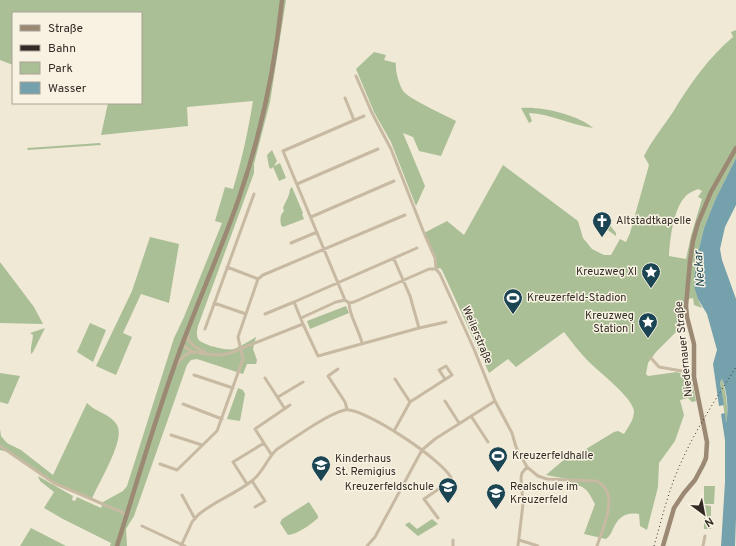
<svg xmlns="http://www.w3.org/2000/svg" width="736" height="546" viewBox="0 0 736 546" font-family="Overpass,sans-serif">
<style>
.green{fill:#aabf96;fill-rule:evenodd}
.water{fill:#75a1ad}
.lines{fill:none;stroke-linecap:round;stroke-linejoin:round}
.street{stroke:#c8baa2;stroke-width:3}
.secondary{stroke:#9b8974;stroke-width:4.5}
.rail{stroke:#322b25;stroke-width:1;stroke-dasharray:1 3;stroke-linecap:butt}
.labels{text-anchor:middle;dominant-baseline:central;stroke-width:3;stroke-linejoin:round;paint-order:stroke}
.poi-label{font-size:11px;fill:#322b25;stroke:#f8f2e2;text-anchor:start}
.street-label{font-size:11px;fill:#322b25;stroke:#f8f2e2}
.water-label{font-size:12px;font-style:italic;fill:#1b4553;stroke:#f8f2e2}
</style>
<rect width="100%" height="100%" fill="#f0e9d6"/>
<path class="green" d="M0,0H286L270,102L254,164V173L198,326C197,331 196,335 198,339C202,345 227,351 234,349C241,346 249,341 256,337L253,349L257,360L256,364H247L243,374L197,359L191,360L187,365L134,516L126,529L127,546H110L111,543L63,519L44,508L54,492L40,481L38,476L73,496L72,500L75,501L77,497L101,508L103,502L123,491L127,486L174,338L184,317L222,223L215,221L225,187L233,189C242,160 248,131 253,101L187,107L188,126L101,135L108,103H141V13H13V65L0,60Z
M736,30V158L715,200L704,228L698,253L695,272L698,299L702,308L694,305L693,298L688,299L687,310L678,311L677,331L656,352L648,363L646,374L648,376L677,372L691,378L696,401L692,402L688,398L680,400L684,415L675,441L659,463L658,487L647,530L640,526L639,514C626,512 619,516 613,529C611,533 610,536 606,539L584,534L595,504C592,499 589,492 585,489C580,484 572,486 568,479L546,475L566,458L586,449L614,432L618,431L624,434C628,427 634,420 634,411C633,398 598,371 588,361C579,352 572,342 564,332L516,367L508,359L489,373L442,270L440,268L436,269V262L424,233L447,221L464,235L503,165L578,221L583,238L592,249L604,255H611L620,239L626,242L630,233L649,165L644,156C652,140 663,127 673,112C690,84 708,58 733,37L731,32ZM698,189L702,191L698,197L702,199L691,236L686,259L669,256C670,239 673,210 685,197C688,193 694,191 698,189Z
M374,52L386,55L384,60L396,63C395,71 399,84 403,91C409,99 445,115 456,121L441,156L419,151L413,137L403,133L425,186L416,206L391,142L374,112L356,69Z
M521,108C541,106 579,115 593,128C571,125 551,114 529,113L532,121L529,123Z
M100,143L101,145L28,150L27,148Z
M272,150L277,161L274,166L280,163L286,178L279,181L273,167L271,169L269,167L267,155Z
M292,187L303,213L302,214L304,219L283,227L281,225C280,219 280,215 284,211L283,208C286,200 289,198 290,189Z
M606,220L616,233V236L602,226Z
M150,237L179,244L169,303L141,294L123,333L132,337L116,375L96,366L132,291Z
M0,262L34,307L43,324L0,323Z
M346,306L349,313L310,329L307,321Z
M90,323L106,330L93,362L77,352Z
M45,328L33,352L31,354C30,347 33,341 33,335L30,333Z
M0,373L20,376L8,404L0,402Z
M722,379C726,393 729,410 726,425L720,381Z
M238,388L243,390L245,394L240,421L227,419Z
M87,403C95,412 111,414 117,425C126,440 98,483 92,499L54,483L12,453L0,450V429L1,436L7,443L21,450L53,475Z
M704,486H715L714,504H704Z
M309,502L318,516V518C310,525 298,534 288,535L280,523L282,519Z
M704,505L711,506V529H704Z
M432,519L438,524L418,536L405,525L409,522L417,529Z
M31,528L66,546H20Z"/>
<path class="water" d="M736,158V205L725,227L720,249L722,260L736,299V518L735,546H721L725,482V440L721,414L725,413L726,423C729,409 727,391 722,379L720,382L724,405L719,406L713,364L717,350L707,314L698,299L694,286L695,272L698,253L704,228L715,200Z"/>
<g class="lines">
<path class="street" d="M356,76L372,113L391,149L424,233L435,258L436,269L440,274L474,349L495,401L512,433L516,447L527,467L538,476L547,479L596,481C621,492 603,527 597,546
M345,98L354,120
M297,184L378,149
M311,217L394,181
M291,243L317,232
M417,248L294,302L303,324L318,356L419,328L446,322
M394,259L410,296L419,328
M227,267L258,279
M258,279L263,275L405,215
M214,303L246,314
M349,303L345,300L283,151L364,116
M349,303L354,302L429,269H436
M349,303C349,315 359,330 362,343
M265,314L294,302
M301,318L336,302L345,300
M205,329L254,194
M188,333V340L195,347L205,352
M182,345L193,352
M651,358L659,367L682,371L694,377
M176,365C191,344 197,355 217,355C221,355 225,354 230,353L303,324
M338,369L328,376L345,402L347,409
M194,375L233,388
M265,378L285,409
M395,379L410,402
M278,397L303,382
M445,401L459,423
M183,404L222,419
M471,416L488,442
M394,431L410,402L452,375L446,366L439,370L445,379
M171,435L202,445
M0,446L54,483L126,514
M271,454L255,429L290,405
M160,464L177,470L217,431L243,359L238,337L258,279
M252,481L265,501L255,507
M247,484L233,462L264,443
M182,495L195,519
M142,526L185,546
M519,540L538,546
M181,546L192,522L198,515C214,501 236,494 253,480C263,472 267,459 276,450C293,439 327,414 345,410C362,406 448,463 452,480L424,499L438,518
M367,546L375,537L422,450L435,439L495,401
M453,546V540
M518,546L523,504L521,478L522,473L527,467
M703,546L705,536"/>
<path class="secondary" d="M117,546C137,482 156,416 179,353C198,301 221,250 239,198C261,134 275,67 282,0
M663,546L674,508L684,493L695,480L703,465L706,458L707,442L694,377V344L687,317L686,306L690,261L693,241L698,223L711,192L736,148"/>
<path class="rail" d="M654,546C662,519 668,491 680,465C695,430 716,399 736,367"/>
</g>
<defs>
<symbol id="church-pin" viewBox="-11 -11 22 30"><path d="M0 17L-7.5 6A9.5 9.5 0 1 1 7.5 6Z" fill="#1b4553" stroke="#f8f2e2"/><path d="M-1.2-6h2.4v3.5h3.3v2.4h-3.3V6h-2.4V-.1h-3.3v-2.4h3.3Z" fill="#fff"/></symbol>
<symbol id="sight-pin" viewBox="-11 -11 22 30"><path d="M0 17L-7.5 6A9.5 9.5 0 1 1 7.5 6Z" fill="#1b4553" stroke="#f8f2e2"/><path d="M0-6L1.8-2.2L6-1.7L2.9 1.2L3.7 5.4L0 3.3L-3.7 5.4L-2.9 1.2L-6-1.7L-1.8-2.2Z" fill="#fff"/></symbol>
<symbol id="stadium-pin" viewBox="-11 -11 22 30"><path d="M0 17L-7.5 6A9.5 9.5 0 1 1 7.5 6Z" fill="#1b4553" stroke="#f8f2e2"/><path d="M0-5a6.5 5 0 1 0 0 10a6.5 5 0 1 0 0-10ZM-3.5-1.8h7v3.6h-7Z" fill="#fff"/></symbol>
<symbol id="school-pin" viewBox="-11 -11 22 30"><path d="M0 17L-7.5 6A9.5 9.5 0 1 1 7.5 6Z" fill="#1b4553" stroke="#f8f2e2"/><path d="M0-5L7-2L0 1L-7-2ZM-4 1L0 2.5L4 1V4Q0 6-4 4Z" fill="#fff"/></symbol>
</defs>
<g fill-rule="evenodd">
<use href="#church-pin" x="591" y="210" width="22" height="30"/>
<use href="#sight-pin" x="640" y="261" width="22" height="30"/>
<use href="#stadium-pin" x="502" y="287" width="22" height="30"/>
<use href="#sight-pin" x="637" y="311" width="22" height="30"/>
<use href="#stadium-pin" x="487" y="445" width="22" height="30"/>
<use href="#school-pin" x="310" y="454" width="22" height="30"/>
<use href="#school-pin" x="437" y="476" width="22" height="30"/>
<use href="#school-pin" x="485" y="482" width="22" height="30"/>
</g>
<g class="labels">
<g class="poi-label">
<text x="616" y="221">Altstadtkapelle</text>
<text x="637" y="272" text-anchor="end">Kreuzweg XI</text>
<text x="527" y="298">Kreuzerfeld-Stadion</text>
<text x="634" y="316" text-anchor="end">Kreuzweg<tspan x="634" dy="13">Station I</tspan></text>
<text x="512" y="456">Kreuzerfeldhalle</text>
<text x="335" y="459">Kinderhaus<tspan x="335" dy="13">St. Remigius</tspan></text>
<text x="434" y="487" text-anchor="end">Kreuzerfeldschule</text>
<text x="510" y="487">Realschule im<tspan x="510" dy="13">Kreuzerfeld</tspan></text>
</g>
<g class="street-label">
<text transform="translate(477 335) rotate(67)">Weilerstraße</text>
<text transform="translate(684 349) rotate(-96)">Niedernauer Straße</text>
</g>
<g class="water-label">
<text transform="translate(700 269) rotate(-94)">Neckar</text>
</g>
</g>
<rect x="12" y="12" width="130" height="92" fill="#f8f2e2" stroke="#a9a296"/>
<rect x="20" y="25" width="20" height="6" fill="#9b8974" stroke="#a9a296"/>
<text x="48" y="32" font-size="12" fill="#322b25">Straße</text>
<rect x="20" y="45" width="20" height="6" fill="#322b25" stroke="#a9a296"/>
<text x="48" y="52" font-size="12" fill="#322b25">Bahn</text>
<rect x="20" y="62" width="20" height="12" fill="#aabf96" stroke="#a9a296"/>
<text x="48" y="72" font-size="12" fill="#322b25">Park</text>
<rect x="20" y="82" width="20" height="12" fill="#75a1ad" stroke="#a9a296"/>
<text x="48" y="92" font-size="12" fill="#322b25">Wasser</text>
<g transform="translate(704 514) rotate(148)" stroke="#f8f2e2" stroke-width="3" paint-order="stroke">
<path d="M0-3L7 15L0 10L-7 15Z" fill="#322b25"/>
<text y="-6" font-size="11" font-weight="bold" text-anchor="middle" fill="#322b25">N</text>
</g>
</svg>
